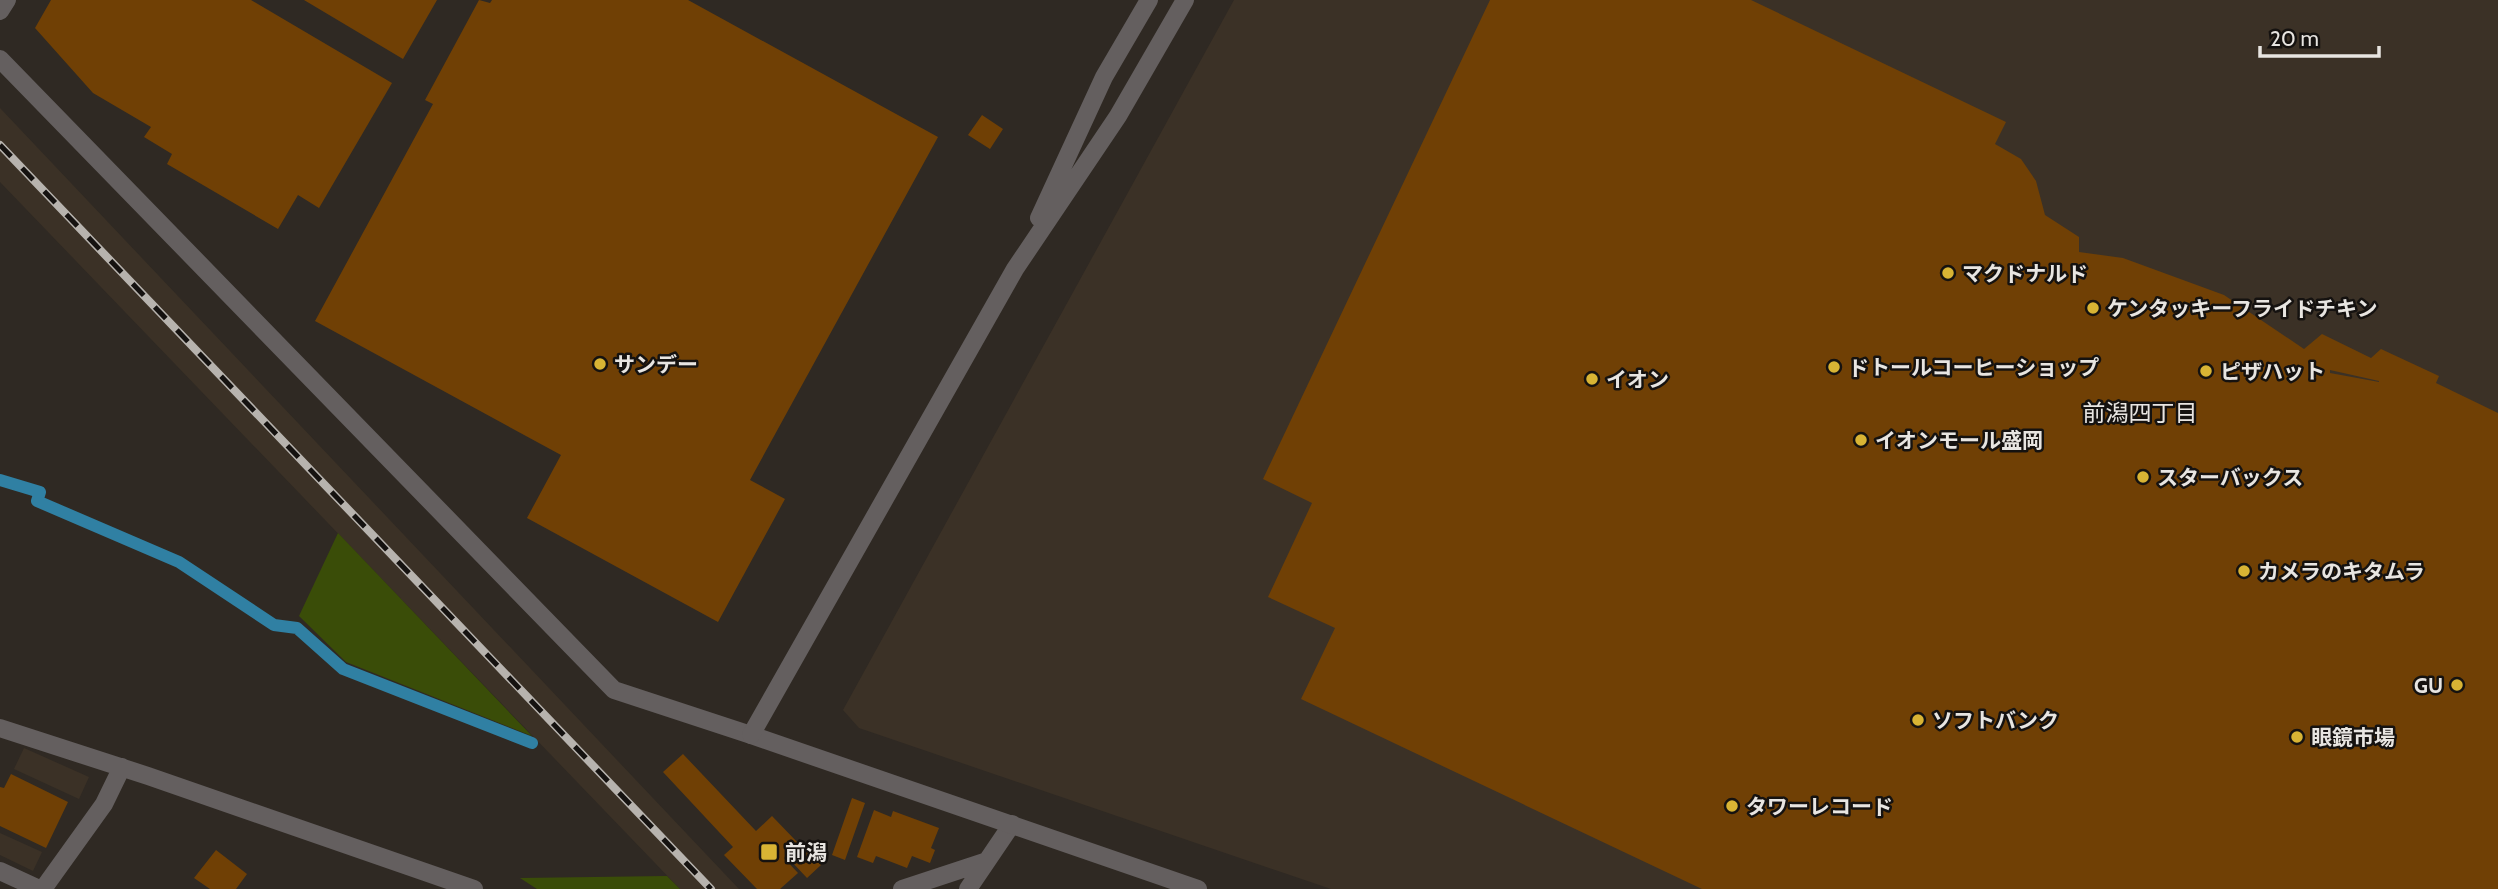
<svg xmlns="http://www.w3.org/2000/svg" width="2498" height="889" viewBox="0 0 2498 889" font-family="Cabin,'Noto Sans JP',sans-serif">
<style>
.built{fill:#3b3126}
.green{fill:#3a4d08}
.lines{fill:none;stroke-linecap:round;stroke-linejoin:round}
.stream{stroke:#3080a3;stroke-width:12}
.building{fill:#704005;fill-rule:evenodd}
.service{stroke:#645f5f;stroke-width:18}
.minor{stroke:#645f5f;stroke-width:18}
.tertiary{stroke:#645f5f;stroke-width:18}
.rail-casing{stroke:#b7b3ae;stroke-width:8}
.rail{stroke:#151210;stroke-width:5;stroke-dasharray:16;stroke-linecap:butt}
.poi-dot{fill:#d8b434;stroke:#151210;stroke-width:2.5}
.labels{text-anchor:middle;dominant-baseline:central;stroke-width:5;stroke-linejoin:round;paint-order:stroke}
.poi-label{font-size:21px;font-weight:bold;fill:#e8e5e1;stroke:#151210;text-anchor:start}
.neighbourhood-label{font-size:23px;fill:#e8e5e1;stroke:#151210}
</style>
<rect width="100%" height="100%" fill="#2f2923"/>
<path class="built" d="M1234,0H2498V889H1331L859,728L843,710Z
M0,108L739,889H680L0,182Z
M24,748L89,777L79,799L14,769Z
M0,833L42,852L33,871L0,855Z"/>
<path class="green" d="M338,533L532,736L346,662L299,616Z
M667,876L680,889H537L520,878Z"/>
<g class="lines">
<path class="stream" d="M0,480L40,492L37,501L179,562L274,625L297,628L343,669L532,743"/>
</g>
<path class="building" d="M51,0H251L392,83L319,208L298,195L278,229L167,164L172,154L144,137L151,127L93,93L35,28Z
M304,0H437L403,59Z
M479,0L490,3L492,0H688L938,137L750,480L785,499L718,622L527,518L561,455L315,321L433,104L425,100Z
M1490,0H1751L2006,122L1995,144L2021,159L2036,181L2045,215L2079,237V252L2123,258L2224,295L2304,349L2322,334L2371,358L2381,349L2439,376L2436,383L2498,413V889H1702L1301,699L1335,628L1268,597L1312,503L1263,479ZM2330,370L2379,381V382L2330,373Z
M982,115L1003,129L990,149L968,135Z
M683,754L756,831L772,816L799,844L784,858L798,873L780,889H757L724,855L733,847L663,772Z
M11,774L68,802L46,848L0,826V787L4,788Z
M852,798L865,803L845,860L832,855Z
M874,810L891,817L893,811L939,828L931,848L935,850L930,863L912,856L907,868L876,856L873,863L857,857Z
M803,847L821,865L807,878L790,860Z
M216,850L247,874L236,889H210L194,878Z"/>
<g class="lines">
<path class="service" d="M0,728L148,776L474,889
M0,871L39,889
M43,889L104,804L122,767
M902,889L987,861
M968,889L1012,824"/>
<path class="minor" d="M0,11L7,0
M0,59L614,690L751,735L1198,889"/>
<path class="tertiary" d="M1039,218L1104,77L1149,0
M751,735L1015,269L1118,116L1185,0"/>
<defs>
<path id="rail" d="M0,145L711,889"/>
</defs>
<use href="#rail" class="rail-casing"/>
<use href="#rail" class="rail"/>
</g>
<g class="poi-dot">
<circle cx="1948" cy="273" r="7"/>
<circle cx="2093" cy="308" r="7"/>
<circle cx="600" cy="364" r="7"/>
<circle cx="1834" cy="367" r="7"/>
<circle cx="2206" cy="371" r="7"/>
<circle cx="1592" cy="379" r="7"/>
<circle cx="1861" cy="440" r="7"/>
<circle cx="2143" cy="477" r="7"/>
<circle cx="2244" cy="571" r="7"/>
<circle cx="2457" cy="685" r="7"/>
<circle cx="1918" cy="720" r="7"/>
<circle cx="2297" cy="737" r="7"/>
<circle cx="1732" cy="806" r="7"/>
<rect x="760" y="843" width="18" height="18" rx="3.5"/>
</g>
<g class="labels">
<g class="poi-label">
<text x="1962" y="273">マクドナルド</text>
<text x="2107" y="308">ケンタッキーフライドチキン</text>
<text x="614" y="364">サンデー</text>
<text x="1848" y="367">ドトールコーヒーショップ</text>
<text x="2220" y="371">ピザハット</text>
<text x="1606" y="379">イオン</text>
<text x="1875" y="440">イオンモール盛岡</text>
<text x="2157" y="477">スターバックス</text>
<text x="2258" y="571">カメラのキタムラ</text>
<text x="2443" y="685" text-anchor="end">GU</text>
<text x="1932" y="720">ソフトバンク</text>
<text x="2311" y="737">眼鏡市場</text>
<text x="1746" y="806">タワーレコード</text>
<text x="785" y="852">前潟</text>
</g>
<g class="neighbourhood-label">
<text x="2140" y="413">前潟四丁目</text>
</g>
</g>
<path d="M2260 46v10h119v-10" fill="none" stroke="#e8e5e1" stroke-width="3.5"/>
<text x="2270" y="46" font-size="21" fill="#e8e5e1" stroke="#151210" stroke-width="5" paint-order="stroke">20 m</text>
</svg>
